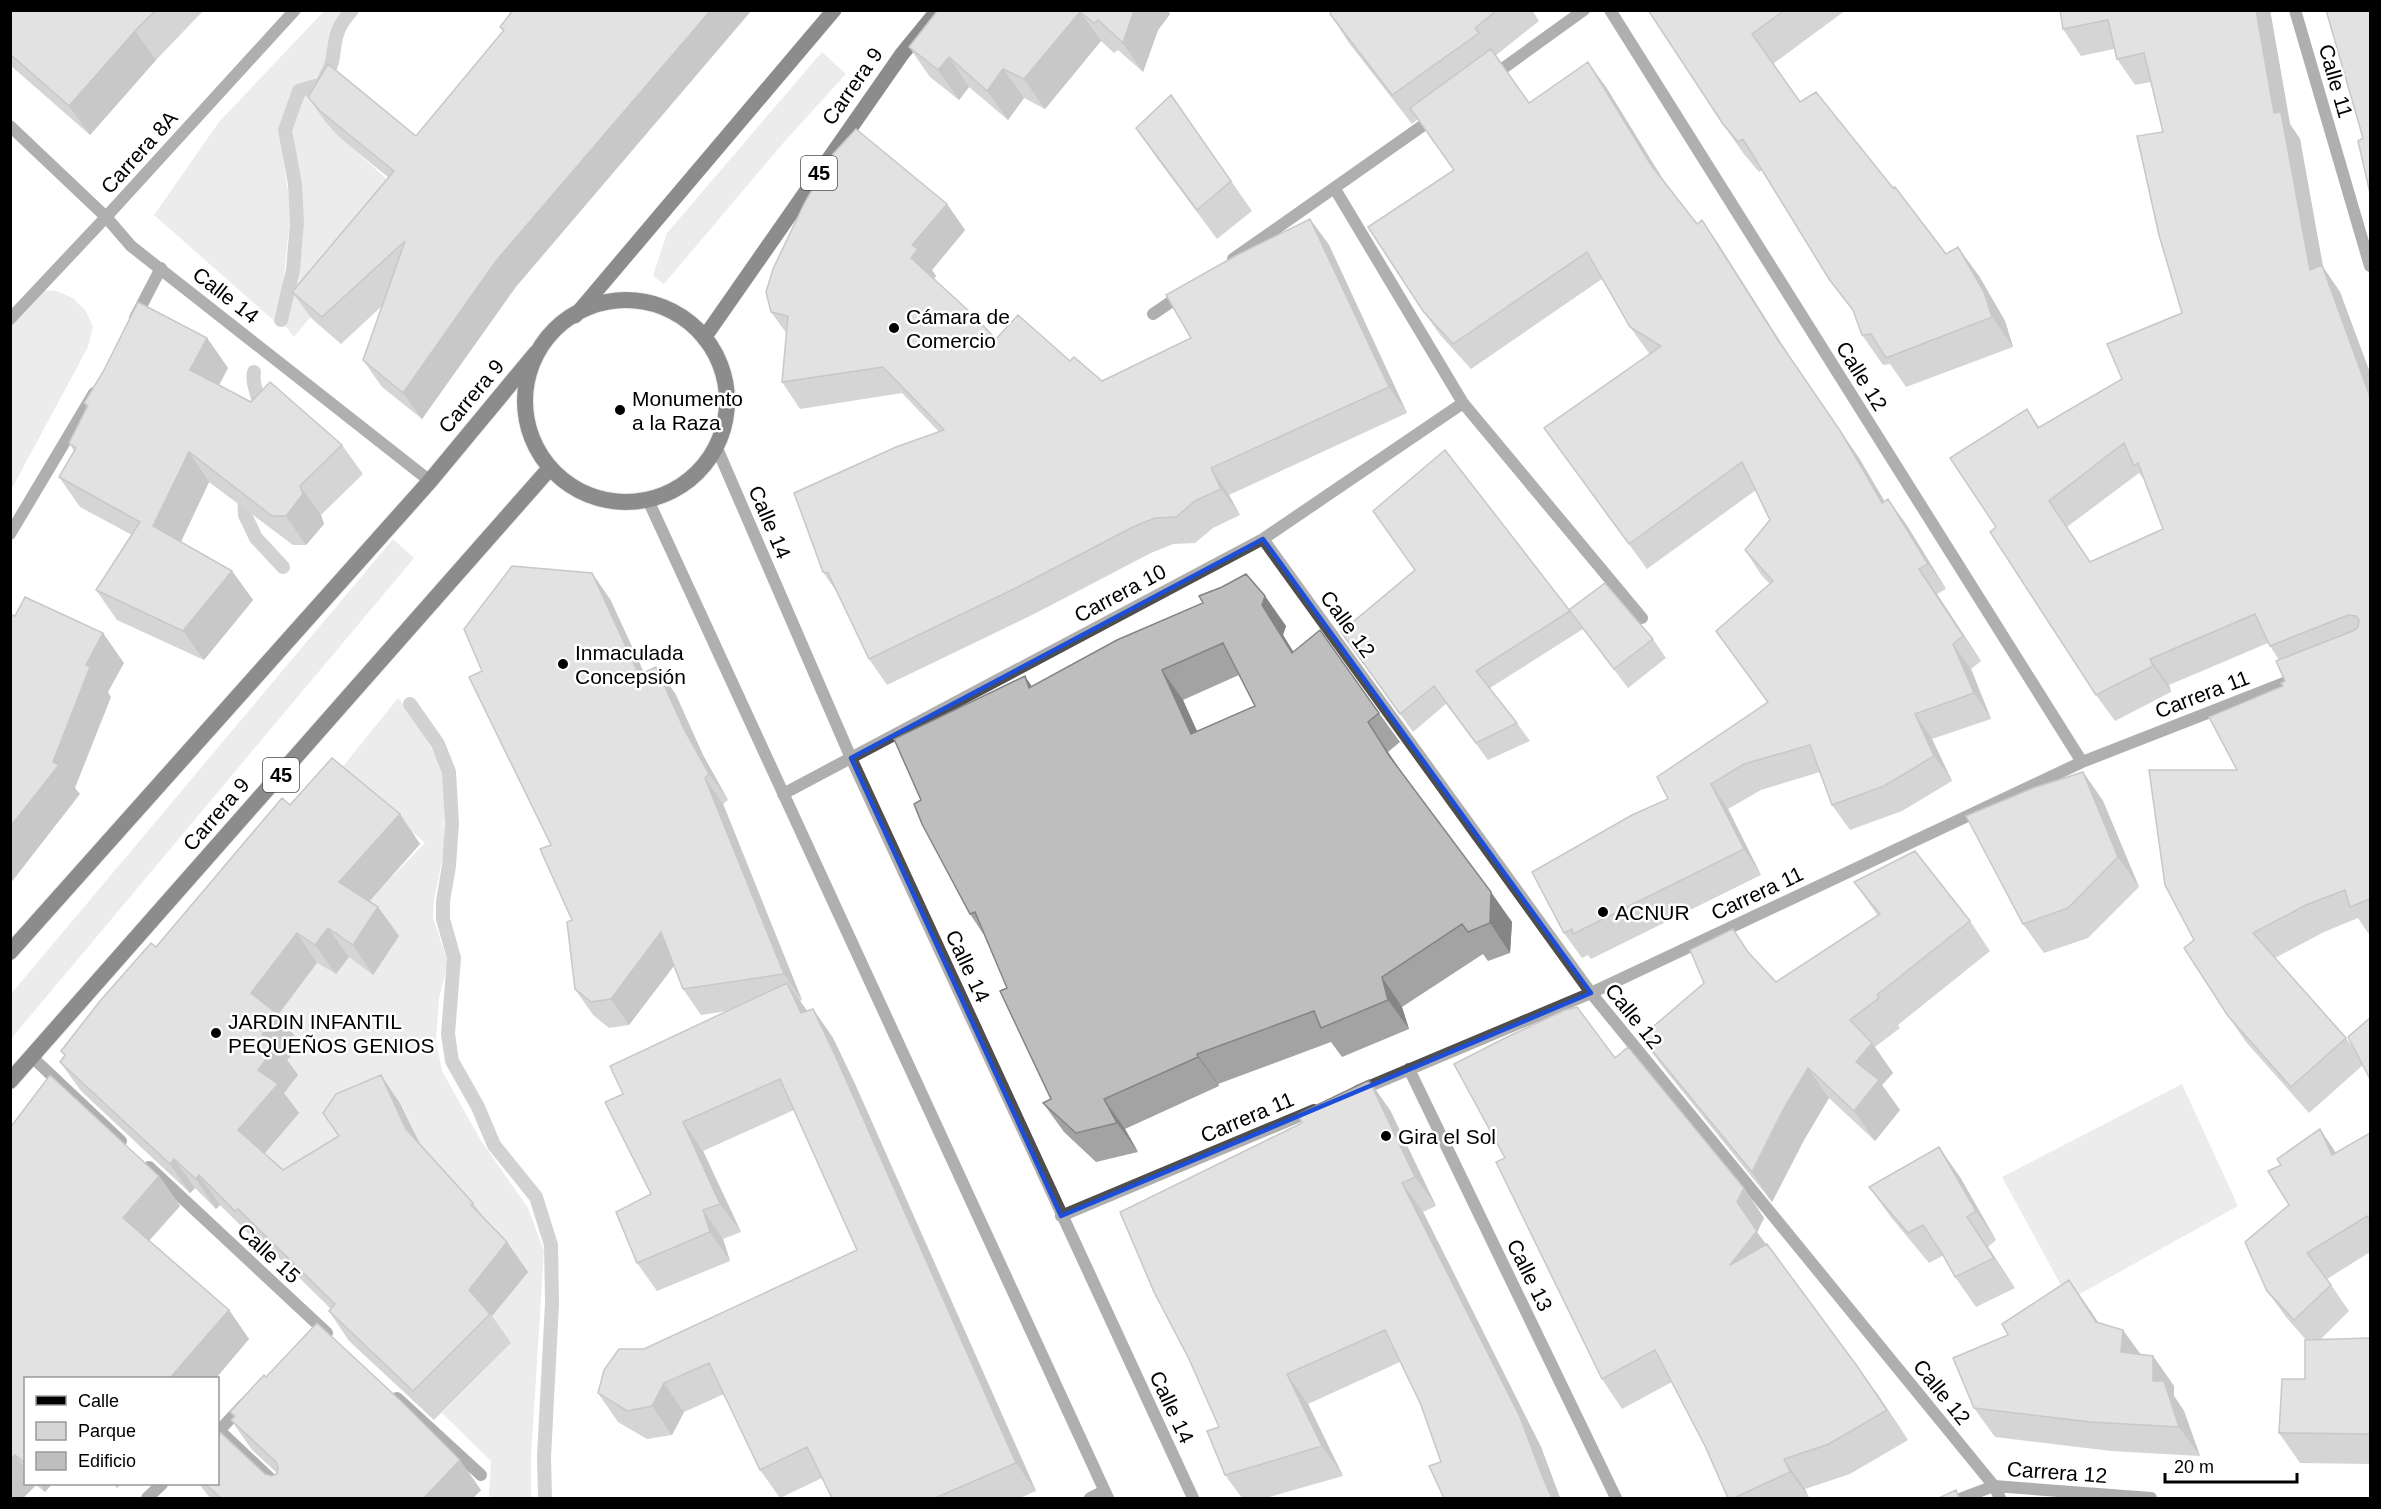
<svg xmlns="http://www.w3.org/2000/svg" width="2381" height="1509" viewBox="0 0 2381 1509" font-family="Helvetica,sans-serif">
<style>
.green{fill:#d5d5d5}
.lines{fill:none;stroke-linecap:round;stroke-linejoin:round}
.stream{stroke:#9c9c9c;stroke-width:14}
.primary-casing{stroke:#dbdbdb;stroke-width:16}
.trunk-casing{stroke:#dbdbdb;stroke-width:18}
.minor{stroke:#4e4e4e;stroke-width:12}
.tertiary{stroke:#4e4e4e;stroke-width:12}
.primary{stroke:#000;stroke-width:15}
.trunk{stroke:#000;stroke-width:16}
.wall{fill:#a3a3a3;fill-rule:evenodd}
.shaded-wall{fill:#858585}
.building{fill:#bebebe;stroke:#858585;stroke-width:1.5;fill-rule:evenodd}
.marked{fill:none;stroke:#1d4ed8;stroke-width:4.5;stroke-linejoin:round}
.poi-dot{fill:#000;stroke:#fff;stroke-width:2}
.labels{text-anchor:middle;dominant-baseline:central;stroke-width:5;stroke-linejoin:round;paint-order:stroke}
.shield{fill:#fff;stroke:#4c4c4c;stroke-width:1.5}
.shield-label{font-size:20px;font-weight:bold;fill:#000}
.street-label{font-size:21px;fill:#000;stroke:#fff}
.poi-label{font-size:21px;fill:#000;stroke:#fff;text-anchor:start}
</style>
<rect width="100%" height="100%" fill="#fff"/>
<path class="green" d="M325,10L346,11L332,29L327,47V62L318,77L295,88L279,132L291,211L283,284L273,320L154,215L219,122Z
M822,52L846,74L785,141L664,284L653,276L667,233Z
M309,95L334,112L327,124L408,199L294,337L285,326L299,275L303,204L292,130L302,97Z
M40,290L57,291L73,298L86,311L93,327L88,347L11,490V322Z
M393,539L414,558L11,1039V994Z
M398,698L408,710L435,754L445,778L444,852L434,899L433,917L448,963L439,998L436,1040L442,1071L480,1139L528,1208L544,1251L531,1457V1498H490L489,1494L491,1461L442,1413L511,1343L489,1320L400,1145L415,1133L402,1105L304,1199L257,1161L279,1100L283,1064L261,1015L297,990L317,963L336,974L349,957L344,902L383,886L425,843L340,770Z
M2182,1084L2238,1206L2069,1300L2002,1177Z"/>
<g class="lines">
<path class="stream" d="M281,320L293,270L297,222L295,184L285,130L299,91L322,84C325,77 330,69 332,62C336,39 334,30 352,10
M254,372C251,385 261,399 260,413
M244,489L245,515L256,538L283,567
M410,704L438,744L449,772L452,824L449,866L443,901V919L454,958L448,1034L452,1061L478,1107L494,1145L536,1197L551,1245L552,1303L544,1457L545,1498"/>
<defs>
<path id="primary" d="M575,316L834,10
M704,338L902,54L938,10"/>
<path id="trunk" d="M525 401a101 101 0 1 1 202 0a101 101 0 1 1-202 0Z
M10,952L430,481L536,353
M10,1081L550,468"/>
</defs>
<use href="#primary" class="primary-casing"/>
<use href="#trunk" class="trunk-casing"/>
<path class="minor" d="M1610,10L2082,762
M1491,77L1584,10
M10,126L106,217L131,246L430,481
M1335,189L1463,403L1642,618
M1233,259L1435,117
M1153,314L1184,293
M10,319L106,217
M1263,539L1591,993L1994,1486L2000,1498
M783,794L1263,539L1463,403
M32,1057L121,1141
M1409,1069L1616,1498
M1358,1091L1591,993L2082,762L2297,678
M149,1167L327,1333
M1061,1216L1314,1110
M397,1398L481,1475
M219,1430L291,1498
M218,1432L243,1405
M147,1498L162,1484
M1090,1498L1104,1491
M1962,1498L1994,1486L2151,1498"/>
<path class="tertiary" d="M2295,10L2370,266
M106,217L295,10
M135,318L161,268
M716,446L851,758L1193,1498
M648,500L1108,1498
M10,534L94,393"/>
<use href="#primary" class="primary"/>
<use href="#trunk" class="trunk"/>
</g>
<path class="wall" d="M10,10H204L156,60L90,135L10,65Z
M513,10L515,288L422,419L382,387L363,360L382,306L341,344L311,318L292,292L389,178L339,137L327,124L308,97L416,136L503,31L500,27Z
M938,10H1167L1170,14L1158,30L1143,72L1118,50L1114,53L1101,41L1045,109L1024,98L1008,120L969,87L959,100L930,77L909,47Z
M1329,10H1532L1539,21L1495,56L1529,103L1606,87L1663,179L1697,224L1702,220L1719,245L1795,365L1859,458L1885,502L1906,524L1946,589L1937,594L1981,661L1971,669L1991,719L1932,739L1952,781L1902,811L1850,830L1832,805L1820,772L1761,790L1728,809L1761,875L1591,959L1588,955L1582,958L1564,933L1668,799L1767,702L1716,631L1770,584L1762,576L1745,550L1770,520L1756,490L1647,569L1544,428L1650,354L1648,352L1630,327L1602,279L1471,369L1441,336L1423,311L1454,170L1418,119L1412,124L1349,43L1330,14L1331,12Z
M1648,10H1846L1773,64L1800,102L1946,254L1979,276L2005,321L2013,347L1906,387L1890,364L1883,365L1862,335L1855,314L1829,279L1762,170L1759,172L1743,153L1723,124Z
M2060,10H2270L2290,124L2300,139L2323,267L2340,292L2370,373V933H2368L2358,918L2324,932L2275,958L2346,1038L2358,1054L2363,1065L2309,1113L2246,1042L2228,1016L2194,940L2237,770L2285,681L2279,660L2268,643L2169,685L2171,692L2115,721L2096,695L1996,527L2039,427L2122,379L2182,313L2163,132L2151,82L2135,85L2117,59L2114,49L2081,56L2063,29ZM2139,473L2145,481L2163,529L2090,562L2067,527Z
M1171,95L1252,211L1217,239L1156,157L1136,128Z
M947,204L965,230L932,270L936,276L934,279L996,339L1070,361L1102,381L1191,338L1310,219L1329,245L1407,413L1229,495L1240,515L1213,528L1195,543L1173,544L1151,553L1036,613L887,685L869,659L838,594L823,572L939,432L902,393L800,409L782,382L787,334L771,312Z
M207,338L228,368L219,385L251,402L342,445L363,474L321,515L324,524L306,545H293L209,482L181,542L232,571L253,600L204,660L117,620L96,590L132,535L80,507L59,477L74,451L69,443L87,407L84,403Z
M1265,596L1286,626L1283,635L1293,652L1379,713L1400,742L1388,752L1402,773L1512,922L1510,953L1488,961L1483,954L1402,1007L1409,1029L1342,1057L1331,1042L1218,1084L1219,1086L1125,1129L1138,1152L1096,1162L1064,1132L1043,1103L1051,1099L1007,988L984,935L970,914L921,800L1032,686ZM1239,675L1255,706L1197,732L1183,700Z
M610,599L644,673L675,693L703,755L728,800L723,804L802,1000L800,1001L807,1011L813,1009L833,1038L855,1084L1036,1491L1020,1498H832L822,1478L780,1498L760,1470L724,1394L684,1412L672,1435L647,1439L618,1422L598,1393L644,1349L857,1250L794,1110L703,1151L741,1232L723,1239L730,1261L657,1291L637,1263L651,1194L623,1094L727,1011L701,1015L683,989L674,966L629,1025L609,1028L593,1015L575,989L572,920L551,845L482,671Z
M1570,611L1653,639L1666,658L1628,688L1583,629L1490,688L1517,723L1530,741L1488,760L1446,704L1413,732L1341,632Z
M2083,772L2103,801L2139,887L2088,938L2044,953L2023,924Z
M290,805L400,814L420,844L369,901L378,907L399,936L373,975L349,957L336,974L317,963L278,1014L301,1045L287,1060L298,1075L284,1093L299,1113L264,1153L283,1170L401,1105L420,1144L473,1203L485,1219L507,1242L528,1272L492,1316L511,1343L434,1420L349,1341L329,1311L331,1309L259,1238L256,1241L220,1205L216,1209L195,1188L190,1193L81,1091L60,1062L65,1056L61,1051L156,947Z
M1854,882L1970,921L1990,951L1898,1025L1900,1028L1875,1047L1893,1073L1882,1085L1900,1110L1875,1141L1829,1098L1804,1140L1772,1202L1662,1066L1641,1037L1754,959L1776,982L1878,916Z
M1615,1058L1744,1188L1764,1218L1757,1232L1878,1395L1908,1440L1850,1474L1805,1489L1809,1498H1728L1705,1446L1672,1382L1622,1409L1602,1379Z
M1390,1110L1436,1206L1423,1212L1541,1447L1560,1498H1444L1441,1462L1421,1405L1400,1362L1308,1404L1343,1476L1266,1498H1242L1225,1475L1219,1427L1189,1359Z
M10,1128L159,1176L180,1206L149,1241L229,1310L249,1339L216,1378H26V1484H52L45,1492L36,1485L23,1498H10Z
M2320,1129L2336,1153L2370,1133V1252L2327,1279L2349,1311L2320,1340L2370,1338V1464L2300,1463L2279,1433L2305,1379L2306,1340L2286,1317L2267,1291L2289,1205L2281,1165Z
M1960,1177L1996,1240L1988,1247L2015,1288L1976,1307L1955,1277L1944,1255L1929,1263L1890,1216L1869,1187Z
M2090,1310L2098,1322L2141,1355L2153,1356L2174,1386V1396L2184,1411L2200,1456L2111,1451L1995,1437L1974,1408Z
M230,1412L481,1490L473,1498H210L199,1484H218L265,1474L272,1476L277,1473L252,1450L231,1420L234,1417Z"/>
<path class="shaded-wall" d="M711,10H752L515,288L422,419L403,393L496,261Z
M1134,10H1167L1170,14L1158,30L1143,72L1123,43Z
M2256,10H2270L2290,124L2300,139L2323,267L2340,292L2370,373V397L2310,270L2274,113Z
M1080,12L1101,41L1045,109L1024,79Z
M135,31L156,60L90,135L69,106Z
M949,57L969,87L959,100L938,70Z
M1588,62L1606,87L1669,190L1651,165Z
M1003,69L1024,98L1008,120L987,91Z
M947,204L965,230L932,270L936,276L929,284L911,258L912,245Z
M1310,219L1329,245L1407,413L1389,387Z
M1702,220L1719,245L1795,365L1859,458L1900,528L1882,503L1778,340Z
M1958,247L1979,276L2005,321L2013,347L1992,317Z
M207,338L228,368L211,400L190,370Z
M2027,409L2045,436L2038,428Z
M189,452L209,482L174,556L153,526Z
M1211,468L1229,495L1240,515L1221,489Z
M300,486L321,515L324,524L306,545L286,516Z
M1888,499L1906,524L1946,589L1928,564Z
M1919,569L1937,594L1981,661L1963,636Z
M232,571L253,600L204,660L183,631Z
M592,573L610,599L657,701L639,675Z
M1265,596L1286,626L1283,635L1313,683L1292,653L1262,605Z
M103,633L124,663L108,692L111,697L75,788L80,794L10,884V827L53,762L86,665Z
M1953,644L1971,669L1991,719L1974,693Z
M2150,659L2169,685L2171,692L2153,666Z
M656,667L675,693L703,755L728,800L709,774L684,729Z
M1162,670L1183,700L1212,764L1191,734Z
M1025,676L1045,706L1029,688Z
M1915,714L1932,739L1952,781L1934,756Z
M1368,722L1388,752L1411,786L1390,757Z
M2083,772L2103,801L2139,887L2118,857Z
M705,778L723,804L802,1000L784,974Z
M1711,784L1728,809L1761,875L1744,849Z
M400,814L420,844L360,912L339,882Z
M1491,892L1512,922L1510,953L1490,923Z
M378,907L399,936L373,975L353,945Z
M328,928L349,957L336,974L315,945Z
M661,932L679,959L629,1025L611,999Z
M297,933L317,963L272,1023L251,993Z
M1382,977L1402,1007L1409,1029L1388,1000Z
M787,983L808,1012L801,1013Z
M813,1009L833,1038L855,1084L1036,1491L1016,1463Z
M280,1016L301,1045L287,1060L298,1075L284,1093L299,1113L259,1160L238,1130L258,1070L262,1034Z
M1872,1043L1893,1073L1882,1085L1900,1110L1875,1141L1854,1111L1856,1062Z
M1197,1054L1218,1084L1219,1086L1198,1057Z
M1808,1068L1829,1098L1804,1140L1772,1202L1752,1172L1783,1110Z
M381,1075L401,1105L427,1159L406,1129Z
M1369,1080L1390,1110L1436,1206L1415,1177Z
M1104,1099L1125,1129L1138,1152L1117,1123Z
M683,1122L703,1151L741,1232L720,1204Z
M2320,1129L2338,1156L2332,1155Z
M1939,1147L1960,1177L1996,1240L1976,1211Z
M174,1159L195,1188L190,1193L170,1164Z
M199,1175L220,1205L216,1209L196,1179Z
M159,1176L180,1206L143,1247L123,1218Z
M1402,1183L1423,1212L1541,1447L1560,1498H1552Z
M1744,1188L1764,1218L1757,1232L1778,1261L1730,1265L1737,1202Z
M703,1210L723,1239L730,1261L710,1232Z
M1967,1217L1988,1247L2015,1288L1994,1258Z
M507,1242L528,1272L492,1316L469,1290Z
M2069,1280L2090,1310L2117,1351L2096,1322Z
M229,1310L249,1339L216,1378H170Z
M2123,1330L2144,1359L2121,1352Z
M2153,1356L2174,1386V1396L2184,1411L2200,1456L2179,1427L2153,1381Z
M1857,1366L1878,1395L1908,1440L1887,1410Z
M1287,1374L1308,1404L1343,1476L1322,1446Z
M664,1383L684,1412L672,1435L652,1406Z
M15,1455L26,1470V1484H35L36,1485L23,1498H10V1460Z
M1784,1459L1805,1489L1809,1498L1790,1472Z
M460,1460L481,1490L473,1498H424Z
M39,1484H52L45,1492Z
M114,1484H121L117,1488Z"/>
<path class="building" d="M10,10H156L135,31L69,106L10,54Z
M513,10H711L496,261L403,393L363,360L405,241L322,317L292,292L394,171L320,111L308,97L328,64L416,136L504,30L500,27Z
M938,10H1134L1123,43L1098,20L1094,23L1080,12L1024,79L1003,69L987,91L949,57L938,70L909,47Z
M1330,10H1497L1475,28L1479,33L1392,95L1330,14L1331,12Z
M1648,10H1785L1752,34L1800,102L1816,92L1893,188L1895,187L1946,254L1958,247L1984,292L1992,317L1886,358L1871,334L1862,335L1853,310L1829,279L1743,139L1738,142L1723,124Z
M2060,10H2256L2274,113L2281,112L2310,270L2322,265L2370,397V899L2350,907L2345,890L2306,905L2253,933L2346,1038L2291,1087L2228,1016L2184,948L2194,940L2165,885L2149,770H2237L2209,717L2283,686L2281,683L2285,681L2276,661L2355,630L2358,627L2359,620L2356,616L2348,615L2270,646L2255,614L2150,659L2153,666L2096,695L1990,532L1996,527L1950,458L2027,409L2038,428L2122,379L2107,344L2182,313L2159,235L2137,136L2163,132L2144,53L2117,59L2108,20L2063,29ZM2124,443L2134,466L2138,463L2163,529L2090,562L2049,501Z
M2326,10H2370V193L2358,141L2363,138Z
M1491,49L1529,103L1588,62L1651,165L1697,224L1702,220L1778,340L1841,432L1882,503L1888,499L1928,564L1919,569L1963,636L1953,644L1974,693L1915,714L1934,756L1884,786L1832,805L1810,745L1744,764L1711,784L1744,849L1573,934L1572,929L1564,933L1532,872L1632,815L1668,799L1657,777L1768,702L1716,631L1773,581L1745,550L1770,520L1742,462L1629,544L1544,428L1661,346L1630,327L1587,252L1453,344L1423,311L1368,227L1454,170L1410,108Z
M1171,95L1231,181L1197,210L1136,128Z
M856,129L947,204L912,245L918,249L911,258L970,312L996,339L1018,315L1070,361L1074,357L1102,381L1191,338L1166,295L1237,255L1310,219L1389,387L1211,468L1221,489L1195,501L1176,517L1155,518L1133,527L1018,587L869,659L828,573L823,572L794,493L896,447L944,430L883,367L782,382L788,316L771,312L766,292L773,269L805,202L833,154Z
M138,302L207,338L190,370L251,402L270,382L342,445L300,486L303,494L286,516H272L189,452L153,526L232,571L183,631L96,590L140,522L59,477L76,448L69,443L88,405L84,403L103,372Z
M1445,450L1570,611L1476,671L1517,723L1476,743L1434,686L1400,714L1341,632L1415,570L1373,511Z
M512,566L592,573L639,675L656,667L684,729L709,774L705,778L784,974L683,989L661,932L611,999L591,1002L575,989L567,922L572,920L540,849L551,845L469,677L482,671L464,629Z
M1246,574L1265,596L1262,605L1292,653L1320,630L1379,713L1368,722L1390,757L1491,892L1490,923L1468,932L1462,924L1382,977L1388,1000L1321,1028L1314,1011L1197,1054L1198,1057L1104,1099L1117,1123L1076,1133L1043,1103L1051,1099L1000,991L1007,988L975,912L970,914L922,824L914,804L921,800L894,739L1025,676L1029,688L1117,640L1203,603L1199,596L1222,587ZM1223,643L1255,706L1191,734L1162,670Z
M1605,583L1653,639L1614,669L1569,610Z
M25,597L103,633L86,665L90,667L53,762L59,765L10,827V614L15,616Z
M332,758L400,814L339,882L378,907L353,945L328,928L315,945L297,933L251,993L280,1016L262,1034L277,1045L258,1070L278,1084L238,1130L283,1170L339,1136L323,1113L336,1094L381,1075L406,1129L473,1203L471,1205L507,1242L469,1290L490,1314L413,1391L329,1311L335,1304L238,1209L235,1211L199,1175L196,1179L174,1159L170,1164L60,1062L65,1055L61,1051L100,1001L151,943L156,947L282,798L290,805Z
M2083,772L2118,857L2068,908L2023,924L1966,816L2033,788Z
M1915,851L1970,921L1877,995L1879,998L1850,1020L1872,1043L1856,1062L1879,1080L1854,1111L1808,1068L1783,1110L1752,1172L1641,1037L1704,983L1690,950L1733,929L1748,952L1776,982L1880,914L1854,882Z
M787,983L801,1013L813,1009L835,1055L1016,1463L935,1498H832L807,1447L760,1470L709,1363L664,1383L652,1406L627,1411L598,1393L604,1370L619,1349H644L857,1250L780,1079L683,1122L720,1204L703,1210L710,1232L637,1263L616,1212L651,1194L605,1102L623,1094L610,1066Z
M1577,1007L1615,1058L1628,1047L1744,1188L1737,1202L1757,1231L1730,1265L1767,1244L1857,1366L1887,1410L1829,1444L1784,1459L1790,1472L1734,1498H1728L1705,1446L1655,1350L1602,1379L1496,1162L1505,1158L1454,1064L1505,1038L1565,1010Z
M2370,1018V1079L2348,1037Z
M50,1075L159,1176L123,1218L229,1310L170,1378H26V1461L24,1462L15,1455L10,1460V1128Z
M1369,1080L1415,1177L1402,1183L1520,1417L1543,1478L1552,1498H1444L1429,1466L1441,1462L1421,1405L1385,1330L1287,1374L1322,1446L1225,1475L1207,1431L1219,1427L1189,1359L1154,1292L1120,1212L1302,1123L1298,1114Z
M2320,1129L2332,1155L2370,1133V1221L2367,1216L2307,1253L2331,1285L2294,1320L2267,1291L2245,1242L2289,1205L2268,1171L2281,1165L2277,1159Z
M1939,1147L1976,1211L1967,1217L1994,1258L1955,1277L1943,1255L1923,1225L1908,1233L1869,1187Z
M2069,1280L2096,1322L2123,1330L2121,1352L2153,1356V1381H2164L2179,1427L2090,1422L1974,1408L1953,1358L2008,1335L2002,1324Z
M317,1323L402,1402L460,1460L424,1498H221L205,1484H218V1435L220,1432L265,1474L272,1476L277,1474L278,1467L276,1462L231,1420L235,1416L230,1412L264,1375L266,1377Z
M2370,1338V1434L2279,1433L2282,1379H2305V1340Z
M1956,1490L1959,1498H1939Z"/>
<path d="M0 0H2381V1509H0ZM1263,539L1591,993L1061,1216L851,758Z" fill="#fff" fill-opacity=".55" fill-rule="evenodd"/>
<path class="marked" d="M1263,539L1591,993L1061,1216L851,758Z"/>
<g class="poi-dot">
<circle cx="894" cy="328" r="6"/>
<circle cx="620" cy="410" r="6"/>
<circle cx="563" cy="664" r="6"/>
<circle cx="1603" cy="912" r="6"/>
<circle cx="216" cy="1033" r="6"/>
<circle cx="1386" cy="1136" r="6"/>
</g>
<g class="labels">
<g class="shield">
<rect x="801" y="156" width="36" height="34" rx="4.5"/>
<rect x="263" y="758" width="36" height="34" rx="4.5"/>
</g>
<g class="shield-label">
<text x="819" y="173">45</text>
<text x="281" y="775">45</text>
</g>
<g class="street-label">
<text transform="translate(2336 81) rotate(74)">Calle 11</text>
<text transform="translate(852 86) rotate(-55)">Carrera 9</text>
<text transform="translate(139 152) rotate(-48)">Carrera 8A</text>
<text transform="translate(226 295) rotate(38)">Calle 14</text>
<text transform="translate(1862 376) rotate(58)">Calle 12</text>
<text transform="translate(471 396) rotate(-50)">Carrera 9</text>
<text transform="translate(770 522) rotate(67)">Calle 14</text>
<text transform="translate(1120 593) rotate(-28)">Carrera 10</text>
<text transform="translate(1348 624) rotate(54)">Calle 12</text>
<text transform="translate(2202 694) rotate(-21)">Carrera 11</text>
<text transform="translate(216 814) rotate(-49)">Carrera 9</text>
<text transform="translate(1757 893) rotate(-25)">Carrera 11</text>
<text transform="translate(968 966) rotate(65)">Calle 14</text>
<text transform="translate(1634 1016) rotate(51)">Calle 12</text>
<text transform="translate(1247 1117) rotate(-23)">Carrera 11</text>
<text transform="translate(269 1253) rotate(43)">Calle 15</text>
<text transform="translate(1530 1275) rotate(64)">Calle 13</text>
<text transform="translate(1942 1392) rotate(51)">Calle 12</text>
<text transform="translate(1172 1407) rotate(65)">Calle 14</text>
<text transform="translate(2057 1472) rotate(4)">Carrera 12</text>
</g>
<g class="poi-label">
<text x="906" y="316">Cámara de<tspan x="906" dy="24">Comercio</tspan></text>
<text x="632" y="398">Monumento<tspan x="632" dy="24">a la Raza</tspan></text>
<text x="575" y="652">Inmaculada<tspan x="575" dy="24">Concepsión</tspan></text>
<text x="1615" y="912">ACNUR</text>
<text x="228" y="1021">JARDIN INFANTIL<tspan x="228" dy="24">PEQUEÑOS GENIOS</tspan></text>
<text x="1398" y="1136">Gira el Sol</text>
</g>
</g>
<rect width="2381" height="1509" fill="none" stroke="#000000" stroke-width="24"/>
<rect x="24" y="1377" width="195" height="108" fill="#ffffff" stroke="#999999" stroke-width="1.5"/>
<rect x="36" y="1396" width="30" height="9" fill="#000000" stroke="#999999" stroke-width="1.5"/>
<text x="78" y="1407" font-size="18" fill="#000000">Calle</text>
<rect x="36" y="1422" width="30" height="18" fill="#d5d5d5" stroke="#999999" stroke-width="1.5"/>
<text x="78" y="1437" font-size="18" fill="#000000">Parque</text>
<rect x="36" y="1452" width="30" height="18" fill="#bebebe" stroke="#999999" stroke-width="1.5"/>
<text x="78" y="1467" font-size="18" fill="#000000">Edificio</text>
<path d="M2165 1473v9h132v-9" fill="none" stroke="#000000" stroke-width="3"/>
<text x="2174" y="1473" font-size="18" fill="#000000" stroke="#ffffff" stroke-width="4.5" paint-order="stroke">20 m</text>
</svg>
